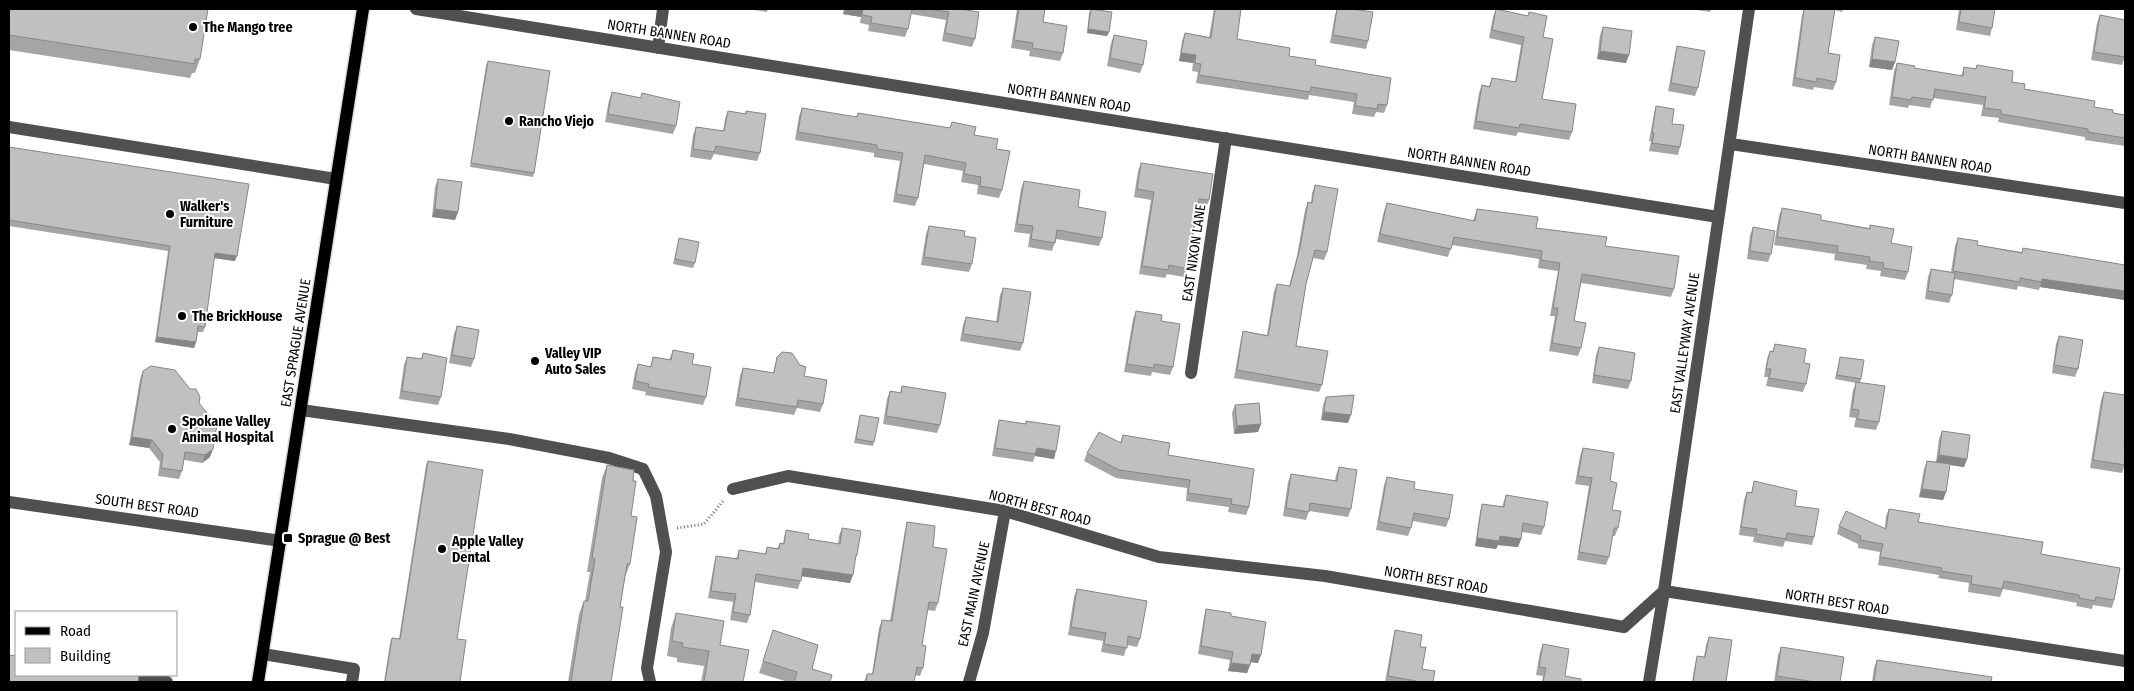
<svg xmlns="http://www.w3.org/2000/svg" width="2134" height="691" viewBox="0 0 2134 691" font-family="'Fira Sans Condensed',sans-serif">
<style>
.lines{fill:none;stroke-linecap:round;stroke-linejoin:round}
.major-casing{stroke:#dbdbdb;stroke-width:15}
.path{stroke:#727272;stroke-width:3;stroke-dasharray:1 2.5;stroke-linecap:butt}
.minor{stroke:#505050;stroke-width:12}
.major{stroke:#000;stroke-width:12}
.wall{fill:#a5a5a5}
.shaded-wall{fill:#868686}
.building{fill:#c0c0c0;stroke:#868686}
.poi-dot{fill:#000;stroke:#fff;stroke-width:2}
.labels{text-anchor:middle;dominant-baseline:central;stroke-width:4;stroke-linejoin:round;paint-order:stroke}
.poi-label{font-size:14px;font-weight:bold;fill:#000;stroke:#fff;text-anchor:start}
.street-label{font-size:14px;fill:#000;stroke:#fff}
</style>
<rect width="100%" height="100%" fill="#fff"/>
<g class="lines">
<defs>
<path id="major" d="M258,682L363,9"/>
</defs>
<use href="#major" class="major-casing"/>
<path class="path" d="M677,528L704,524L724,500"/>
<path class="minor" d="M416,9L1718,217
M658,48L663,9
M9,127L336,179
M1731,144L2125,203
M1191,373L1226,138
M301,410L509,439L609,458L643,469L656,496L666,552L647,668L650,682
M733,489L788,476L1005,511L1159,557L1325,576L1624,627L1664,591L2125,661
M9,502L281,541
M263,654L354,669L352,682
M122,675L167,682
M969,682L983,633L1005,511
M1649,682L1664,591L1749,9"/>
<use href="#major" class="major"/>
</g>
<path class="wall" d="M9,9L200,59L195,73H192L190,78L9,50Z
M747,9H768L767,12Z
M844,9H960L975,39L972,47L942,41L946,20L911,14L908,29L905,37L868,31L869,25L860,23L861,17L843,14Z
M1017,9H1045L1043,22L1063,53L1060,61L1029,56L1030,51L1011,48Z
M1091,9L1109,32L1107,36L1087,33L1089,13Z
M1214,9H1241L1237,39L1289,56L1315,65L1387,105L1384,113L1376,112L1374,117L1352,114L1354,102L1309,95L1308,100L1196,83L1198,72L1192,71L1193,63L1179,61L1182,41L1185,33L1209,37Z
M1337,9H1352L1368,41L1366,49L1330,43L1335,15Z
M1496,9L1528,16L1529,12L1543,37L1542,99L1572,132L1569,140L1518,132L1516,136L1473,129L1479,93L1482,85L1489,86L1492,78L1515,82L1521,45L1489,38L1493,17Z
M1690,9H1711L1710,12Z
M1804,9H1843L1842,12L1835,10L1828,53L1836,82L1833,90L1814,87L1813,90L1792,86L1802,15Z
M1959,9H1995L1992,28L1990,36L1956,30Z
M2100,15L2125,57L2122,65L2091,60L2097,23Z
M1603,27L1626,63L1597,59L1600,35Z
M1114,35L1143,65L1140,73L1107,66L1111,43Z
M1875,37L1895,62L1892,70L1869,67L1872,45Z
M1677,46L1698,88L1695,96L1668,91L1675,54Z
M488,61L534,173L533,177L470,167L486,65Z
M1897,63L1914,68L1961,76L1964,67L1975,69L1977,65L2012,82L2024,89L2094,107L2113,113L2125,115V146L2085,140V137L1998,122L1999,118L1981,116L1983,105L1933,98L1930,108L1909,105L1908,108L1889,105L1894,71Z
M612,92L641,98L642,93L676,126L673,134L605,122L609,100Z
M1656,106L1672,124L1680,147L1678,155L1649,151L1651,141H1649L1654,114Z
M802,108L856,117L858,113L949,128L952,122L974,135L996,149L1002,190L999,198L977,194L978,185L961,182L963,171L924,164L918,198L915,206L893,202L900,161L874,157V153L795,140L799,116Z
M728,111L745,114L746,111L760,153L757,161L714,154L711,160L690,157L693,135L696,127L723,131L725,119Z
M9,147L235,261L214,258L205,327L203,332H198L196,342L194,348L155,342L168,251L9,226Z
M1141,163L1209,200L1206,208L1198,207L1187,269L1184,277L1167,274L1165,278L1139,274L1151,200L1134,197L1138,171Z
M438,179L458,212L455,220L432,217L435,187Z
M1024,181L1078,207L1102,238L1099,246L1056,239L1052,251L1028,247L1030,234L1014,232L1021,189Z
M1315,185L1327,252L1324,260L1313,258L1306,284L1296,346L1322,385L1319,392L1234,378L1241,339L1243,331L1267,335L1274,291L1277,284L1289,286L1297,256L1305,210L1308,202L1311,203L1312,193Z
M1387,203L1473,221L1477,209L1536,228L1605,246L1674,289L1671,297L1581,283L1574,321L1581,348L1578,356L1549,351L1555,316H1550L1558,271L1538,268L1539,259L1452,245L1448,257L1377,242L1384,211Z
M1782,208L1821,220L1869,228L1870,225L1891,243L1908,272L1905,280L1880,276L1881,271L1866,269L1867,265L1834,260L1835,254L1774,245L1779,216Z
M929,226L964,236L972,264L969,272L921,265L926,234Z
M1753,227L1771,254L1768,262L1747,259L1750,235Z
M679,238L695,263L693,268L673,264Z
M1958,238L1977,245L2022,252L2023,248L2125,266V300L2040,287L2039,290L2018,286L2017,290L1954,279L1952,295L1949,303L1925,299L1928,277L1931,269L1951,272L1955,246Z
M1003,288L1023,343L1020,351L960,341L963,325L966,317L996,322L1000,295Z
M1136,311L1161,321L1173,367L1170,375L1152,372L1151,376L1124,372L1133,319Z
M457,326L474,359L471,367L449,363L454,334Z
M2059,336L2078,369L2075,377L2052,373L2056,344Z
M1775,344L1804,363L1806,384L1803,392L1766,386L1768,377H1764L1767,359L1770,351L1772,352Z
M1599,347L1631,381L1628,389L1592,383L1596,355Z
M673,350L692,364L706,397L703,405L645,395L646,392L632,389L635,372L638,364L650,367L653,357L669,360Z
M423,353L441,397L438,405L399,399L404,365L407,357L421,359Z
M777,357L804,376L823,404L820,412L797,408L794,415L735,406L740,376L743,368L773,373Z
M1840,357L1861,379L1860,382L1879,422L1876,430L1854,427L1856,418L1849,417L1853,390L1856,383L1835,379Z
M143,371L190,389L199,403L210,457L202,463L184,460L182,471L179,479L158,476L160,462L149,448L129,445L140,379Z
M902,386L940,425L937,433L883,424L887,399L890,391L900,393Z
M2104,392L2124,443L2125,464L2122,473L2090,468L2101,400Z
M1326,397L1348,423L1321,420L1323,405Z
M1235,405L1261,424L1258,432L1234,434L1232,413Z
M860,415L874,442L873,446L854,443Z
M999,420L1025,424L1026,421L1054,459L1035,456L1033,462L992,456L997,428Z
M1942,431L1967,459L1964,467L1950,465L1946,492L1943,500L1919,497L1924,469L1927,461L1936,462L1939,439Z
M1123,435L1168,455L1249,507L1246,515L1228,512L1229,507L1186,501L1187,488L1116,478L1084,461L1087,453L1120,443Z
M1583,448L1610,481L1612,510L1618,528L1615,536H1612L1609,557L1606,565L1577,560L1589,486L1575,484L1580,456Z
M428,461L457,639L460,682H384L390,643L392,638L399,639L426,465Z
M607,465L633,481L631,516L630,564L625,577L620,607L611,682H568L579,614L584,601H585L590,572H587L602,478Z
M1339,467L1351,509L1348,517L1309,511L1306,520L1283,516L1288,482L1291,474L1335,481L1336,475Z
M1387,477L1449,519L1446,527L1413,521L1411,528L1408,536L1376,530L1384,485Z
M1754,481L1795,506L1814,537L1812,545L1785,541L1783,547L1753,542L1754,537L1739,535L1744,500L1747,492L1751,493Z
M1506,495L1544,527L1541,535L1522,532L1521,539L1518,547L1498,545L1496,549L1475,546L1480,512L1482,504L1502,507Z
M1889,509L1918,522L2041,554L2114,600L2112,608L2093,605L2092,609L2076,606L2077,603L2003,589L2000,597L1968,592L1969,583L1938,578L1939,575L1878,565L1880,552L1858,548V544L1837,534L1839,526L1885,528L1886,516Z
M907,522L933,547L938,603L935,611L927,610L922,645L923,668L920,676L915,675L914,682H864L867,674H872L879,628L882,620L890,621L905,530Z
M842,528L857,555L854,563L850,583L802,576L798,589L755,582L750,615L747,623L730,620L733,602L708,598L714,564L716,556L736,559L739,550L765,554L767,547L777,549L780,543L783,544L784,538L786,530L808,539L838,544L839,536Z
M1077,589L1140,639L1137,647L1127,645L1124,656L1101,652L1103,641L1068,635L1074,597Z
M1206,609L1231,616L1258,663L1251,662L1247,673L1228,671L1230,660L1198,654L1204,617Z
M676,613L720,645L743,682H701L704,666L677,662V658L667,656L671,628Z
M773,630L812,669L830,682H788L759,673Z
M1395,630L1420,647L1422,669L1433,682H1385L1393,638Z
M1709,637L1726,682H1692L1695,664L1697,656L1704,657L1706,645Z
M1543,644L1565,676L1581,682H1542L1543,676L1536,675L1540,652Z
M1781,647L1840,682H1774L1778,655Z
M1877,660L1991,682H1872L1874,668Z"/>
<path class="shaded-wall" d="M845,9H863L861,17L843,14Z
M1088,29L1109,32L1107,36L1087,33Z
M1600,51L1629,55L1626,63L1597,59Z
M1181,53L1196,55L1193,63L1179,61Z
M1872,59L1895,62L1892,70L1869,67Z
M435,209L458,212L455,220L432,217Z
M215,253L237,256L235,261L213,258Z
M2042,279L2125,291V300L2040,287Z
M157,337L196,342L194,348L155,342Z
M1324,412L1351,415L1348,423L1321,420Z
M1261,424L1258,432L1234,434L1237,426Z
M132,437L152,440L149,448L129,445Z
M1037,448L1056,451L1054,459L1035,456Z
M213,449L210,457L202,463L205,455Z
M1939,455L1967,459L1964,467L1936,463Z
M1922,489L1946,492L1943,500L1919,497Z
M1500,536L1521,539L1518,547L1498,545L1496,549L1475,546L1477,538Z
M803,568L853,575L850,583L800,576Z
M1252,654L1261,655L1258,663L1249,662Z
M1231,663L1250,665L1247,673L1228,671Z"/>
<path class="building" d="M9,9H208L200,59H195V64L9,35Z
M863,9H912L908,29L871,23L872,17L862,15Z
M928,9H960L979,12L975,39L945,33L949,12Z
M1019,9H1045L1043,22L1067,26L1063,53L1032,48L1033,43L1014,40Z
M1091,9L1112,12L1109,32L1088,29Z
M1215,9H1241L1237,39L1290,48L1289,56L1316,60L1315,65L1391,78L1387,105L1378,104L1377,109L1355,106L1357,94L1311,87L1310,92L1199,75L1201,64L1195,63L1196,55L1181,53L1185,33L1211,38Z
M1337,9H1352L1373,12L1368,41L1333,35Z
M1496,9L1528,16L1529,12L1547,16L1543,37L1553,39L1542,99L1576,104L1572,132L1520,124L1519,128L1476,121L1482,85L1490,87L1492,78L1516,82L1524,37L1492,30Z
M1804,9H1835L1828,53L1840,55L1836,82L1817,78L1816,82L1795,78Z
M1961,9H1995L1992,28L1959,22Z
M2100,15L2125,20V57L2094,52Z
M1603,27L1632,31L1629,55L1600,51Z
M1114,35L1147,41L1143,65L1110,58Z
M1875,37L1899,41L1895,62L1872,59Z
M1677,46L1705,51L1698,88L1671,83Z
M488,61L550,71L534,173L471,163Z
M1897,63L1915,66L1914,68L1963,76L1964,67L1976,69L1977,65L2013,71L2012,82L2025,84L2024,89L2095,101L2094,107L2113,110V113L2125,115V138L2088,132V129L2001,114V110L1984,108L1986,97L1935,89L1933,100L1912,97L1911,100L1892,97Z
M612,92L641,98L642,93L680,102L676,126L608,114Z
M1656,106L1674,109L1672,124L1684,125L1680,147L1652,143L1654,133H1652Z
M802,108L857,117L858,113L950,128L952,122L976,127L974,135L998,139L996,149L1010,151L1002,190L980,186L981,177L964,174L966,163L925,155L918,198L896,194L903,153L877,149V145L798,132Z
M728,111L746,114V111L766,114L760,153L716,146L714,152L693,149L696,127L724,131Z
M9,147L249,184L237,256L215,253L205,327L198,326L196,342L157,337L170,246L9,220Z
M1141,163L1213,174L1209,200L1199,199L1187,269L1169,265L1168,270L1142,266L1154,192L1137,189Z
M438,179L462,182L458,212L435,209Z
M1024,181L1080,190L1078,207L1106,212L1102,238L1057,230L1055,243L1031,239L1033,226L1017,224Z
M1315,185L1338,189L1327,252L1315,250L1306,284L1296,346L1328,351L1322,385L1237,370L1243,331L1268,336L1277,284L1290,286L1300,248L1308,202L1312,203Z
M1387,203L1475,221L1477,209L1538,217L1536,228L1607,237L1605,246L1679,256L1674,289L1582,274L1574,321L1586,323L1581,348L1552,343L1558,308H1553L1560,263L1541,260L1542,251L1454,237L1451,249L1380,234Z
M1782,208L1821,215V220L1870,229V225L1894,229L1891,243L1912,247L1908,272L1883,268L1884,263L1869,261L1870,257L1837,252L1838,246L1777,237Z
M929,226L965,231L964,236L976,238L972,264L924,257Z
M1753,227L1775,231L1771,254L1750,251Z
M679,238L699,242L695,263L675,259Z
M1958,238L1978,241L1977,245L2022,253L2023,248L2125,265V291L2042,279V282L2020,278V282L1953,271Z
M1931,269L1955,273L1952,295L1928,291Z
M1003,288L1031,292L1023,343L963,334L966,317L998,322Z
M1136,311L1162,315L1161,321L1180,324L1173,367L1154,364V368L1127,364Z
M457,326L479,330L474,359L452,355Z
M2059,336L2083,340L2078,369L2054,365Z
M1775,344L1806,349L1804,363L1810,364L1806,384L1769,378L1771,369H1766L1770,351L1773,352Z
M1599,347L1635,353L1631,381L1594,375Z
M673,350L694,354L692,364L711,367L706,397L648,387L649,384L635,381L638,364L651,367L653,357L671,360Z
M782,352L792,353L800,365L806,367L804,376L827,380L823,404L798,400L797,407L738,398L743,368L774,373L777,357Z
M423,353L447,358L441,397L402,391L407,357L422,359Z
M1840,357L1864,360L1861,379L1837,375Z
M151,366L175,370L190,389H196L200,397L199,403L217,425L213,449L205,455L185,452L182,471L161,468L163,454L152,440L132,437L143,371Z
M1856,382L1885,386L1879,422L1857,419L1859,410L1852,409Z
M902,386L946,393L940,425L886,416L890,391L901,393Z
M2104,392L2125,395V437L2124,443H2125V465L2093,460Z
M1354,395L1351,415L1324,412L1326,397Z
M1259,403L1261,424L1237,426L1235,405Z
M860,415L879,418L874,442L856,439Z
M999,420L1026,424V421L1060,426L1056,451L1037,448L1035,454L995,448Z
M1942,431L1970,435L1967,459L1939,455Z
M1099,432L1121,443L1123,435L1170,443L1168,455L1254,469L1249,507L1231,504L1232,499L1188,493L1190,480L1119,470L1087,453Z
M1583,448L1614,453L1610,481L1617,483L1612,510L1621,511L1618,528H1614L1609,557L1579,552L1592,478L1578,476Z
M428,461L483,470L457,639L466,640L460,682H385L392,638L400,639Z
M1927,461L1950,464L1946,492L1922,489Z
M607,465L634,470L633,481H636L631,516L637,517L630,564H627L620,607H623L611,682H571L584,601H588L595,559L592,558Z
M1339,467L1357,470L1351,509L1310,503L1309,512L1286,508L1291,474L1337,481Z
M1387,477L1415,482L1414,489L1453,495L1449,519L1414,513L1411,528L1379,522Z
M1754,481L1797,491L1795,506L1819,509L1814,537L1787,533L1786,539L1756,534L1757,529L1741,527L1747,492L1752,493Z
M1506,495L1548,502L1544,527L1523,523L1521,539L1500,536L1499,541L1477,538L1482,504L1504,507Z
M1889,509L1920,514L1918,522L2043,542L2041,554L2120,568L2114,600L2096,597L2095,601L2079,598V595L2004,581L2002,589L1971,584L1972,576L1941,571L1942,568L1880,557L1883,544L1860,540L1861,536L1839,526L1846,511L1886,529Z
M907,522L935,526L933,547L947,549L938,603L929,602L922,645L926,646L923,668L917,667L914,682H866L867,674H873L882,620L892,621Z
M842,528L861,531L857,555H856L853,575L803,568L801,581L756,574L750,615L733,612L736,594L711,591L716,556L738,559L739,550L766,554L767,547L779,549L780,543L784,544L786,530L809,534L808,539L840,544Z
M1077,589L1147,601L1140,639L1128,636L1127,648L1104,644L1106,633L1071,627Z
M1206,609L1231,613V616L1266,622L1261,655L1252,654L1250,665L1231,663L1233,652L1201,646Z
M676,613L724,621L720,645L749,650L743,682H704L709,651L682,647L683,643L672,641Z
M773,630L818,645L812,669L832,675L830,682H794L797,672L763,661Z
M1395,630L1422,635L1420,647H1426L1422,669L1435,671L1433,682H1416V681L1388,676Z
M1709,637L1732,640L1726,682H1693L1697,656L1705,657Z
M1543,644L1569,649L1565,676L1581,679V682H1543L1546,668L1539,667Z
M1781,647L1844,657L1840,682H1815L1777,676Z
M9,655L16,656V675H139L138,682H9Z
M1877,660L1992,677L1991,682H1874Z"/>
<g class="poi-dot">
<circle cx="193" cy="27" r="5"/>
<circle cx="509" cy="121" r="5"/>
<circle cx="170" cy="214" r="5"/>
<circle cx="182" cy="316" r="5"/>
<circle cx="535" cy="361" r="5"/>
<circle cx="172" cy="429" r="5"/>
<rect x="283" y="533" width="10" height="10" rx="2.5"/>
<circle cx="442" cy="549" r="5"/>
</g>
<g class="labels">
<g class="poi-label">
<text x="203" y="27">The Mango tree</text>
<text x="519" y="121">Rancho Viejo</text>
<text x="180" y="206">Walker's<tspan x="180" dy="16">Furniture</tspan></text>
<text x="192" y="316">The BrickHouse</text>
<text x="545" y="353">Valley VIP<tspan x="545" dy="16">Auto Sales</tspan></text>
<text x="182" y="421">Spokane Valley<tspan x="182" dy="16">Animal Hospital</tspan></text>
<text x="298" y="538">Sprague @ Best</text>
<text x="452" y="541">Apple Valley<tspan x="452" dy="16">Dental</tspan></text>
</g>
<g class="street-label">
<text transform="translate(669 34) rotate(9)">NORTH BANNEN ROAD</text>
<text transform="translate(1069 98) rotate(9)">NORTH BANNEN ROAD</text>
<text transform="translate(1930 159) rotate(9)">NORTH BANNEN ROAD</text>
<text transform="translate(1469 162) rotate(9)">NORTH BANNEN ROAD</text>
<text transform="translate(1194 253) rotate(-82)">EAST NIXON LANE</text>
<text transform="translate(296 343) rotate(-81)">EAST SPRAGUE AVENUE</text>
<text transform="translate(1685 343) rotate(-82)">EAST VALLEYWAY AVENUE</text>
<text transform="translate(147 506) rotate(8)">SOUTH BEST ROAD</text>
<text transform="translate(1040 508) rotate(15)">NORTH BEST ROAD</text>
<text transform="translate(1436 580) rotate(10)">NORTH BEST ROAD</text>
<text transform="translate(974 594) rotate(-78)">EAST MAIN AVENUE</text>
<text transform="translate(1837 602) rotate(9)">NORTH BEST ROAD</text>
</g>
</g>
<rect width="2134" height="691" fill="none" stroke="#000000" stroke-width="20"/>
<rect x="15" y="611" width="162" height="65" fill="#ffffff" stroke="#999999"/>
<rect x="25" y="627" width="25" height="8" fill="#000000" stroke="#999999"/>
<text x="60" y="636" font-size="15" fill="#000000">Road</text>
<rect x="25" y="648" width="25" height="15" fill="#c0c0c0" stroke="#999999"/>
<text x="60" y="661" font-size="15" fill="#000000">Building</text>
</svg>
